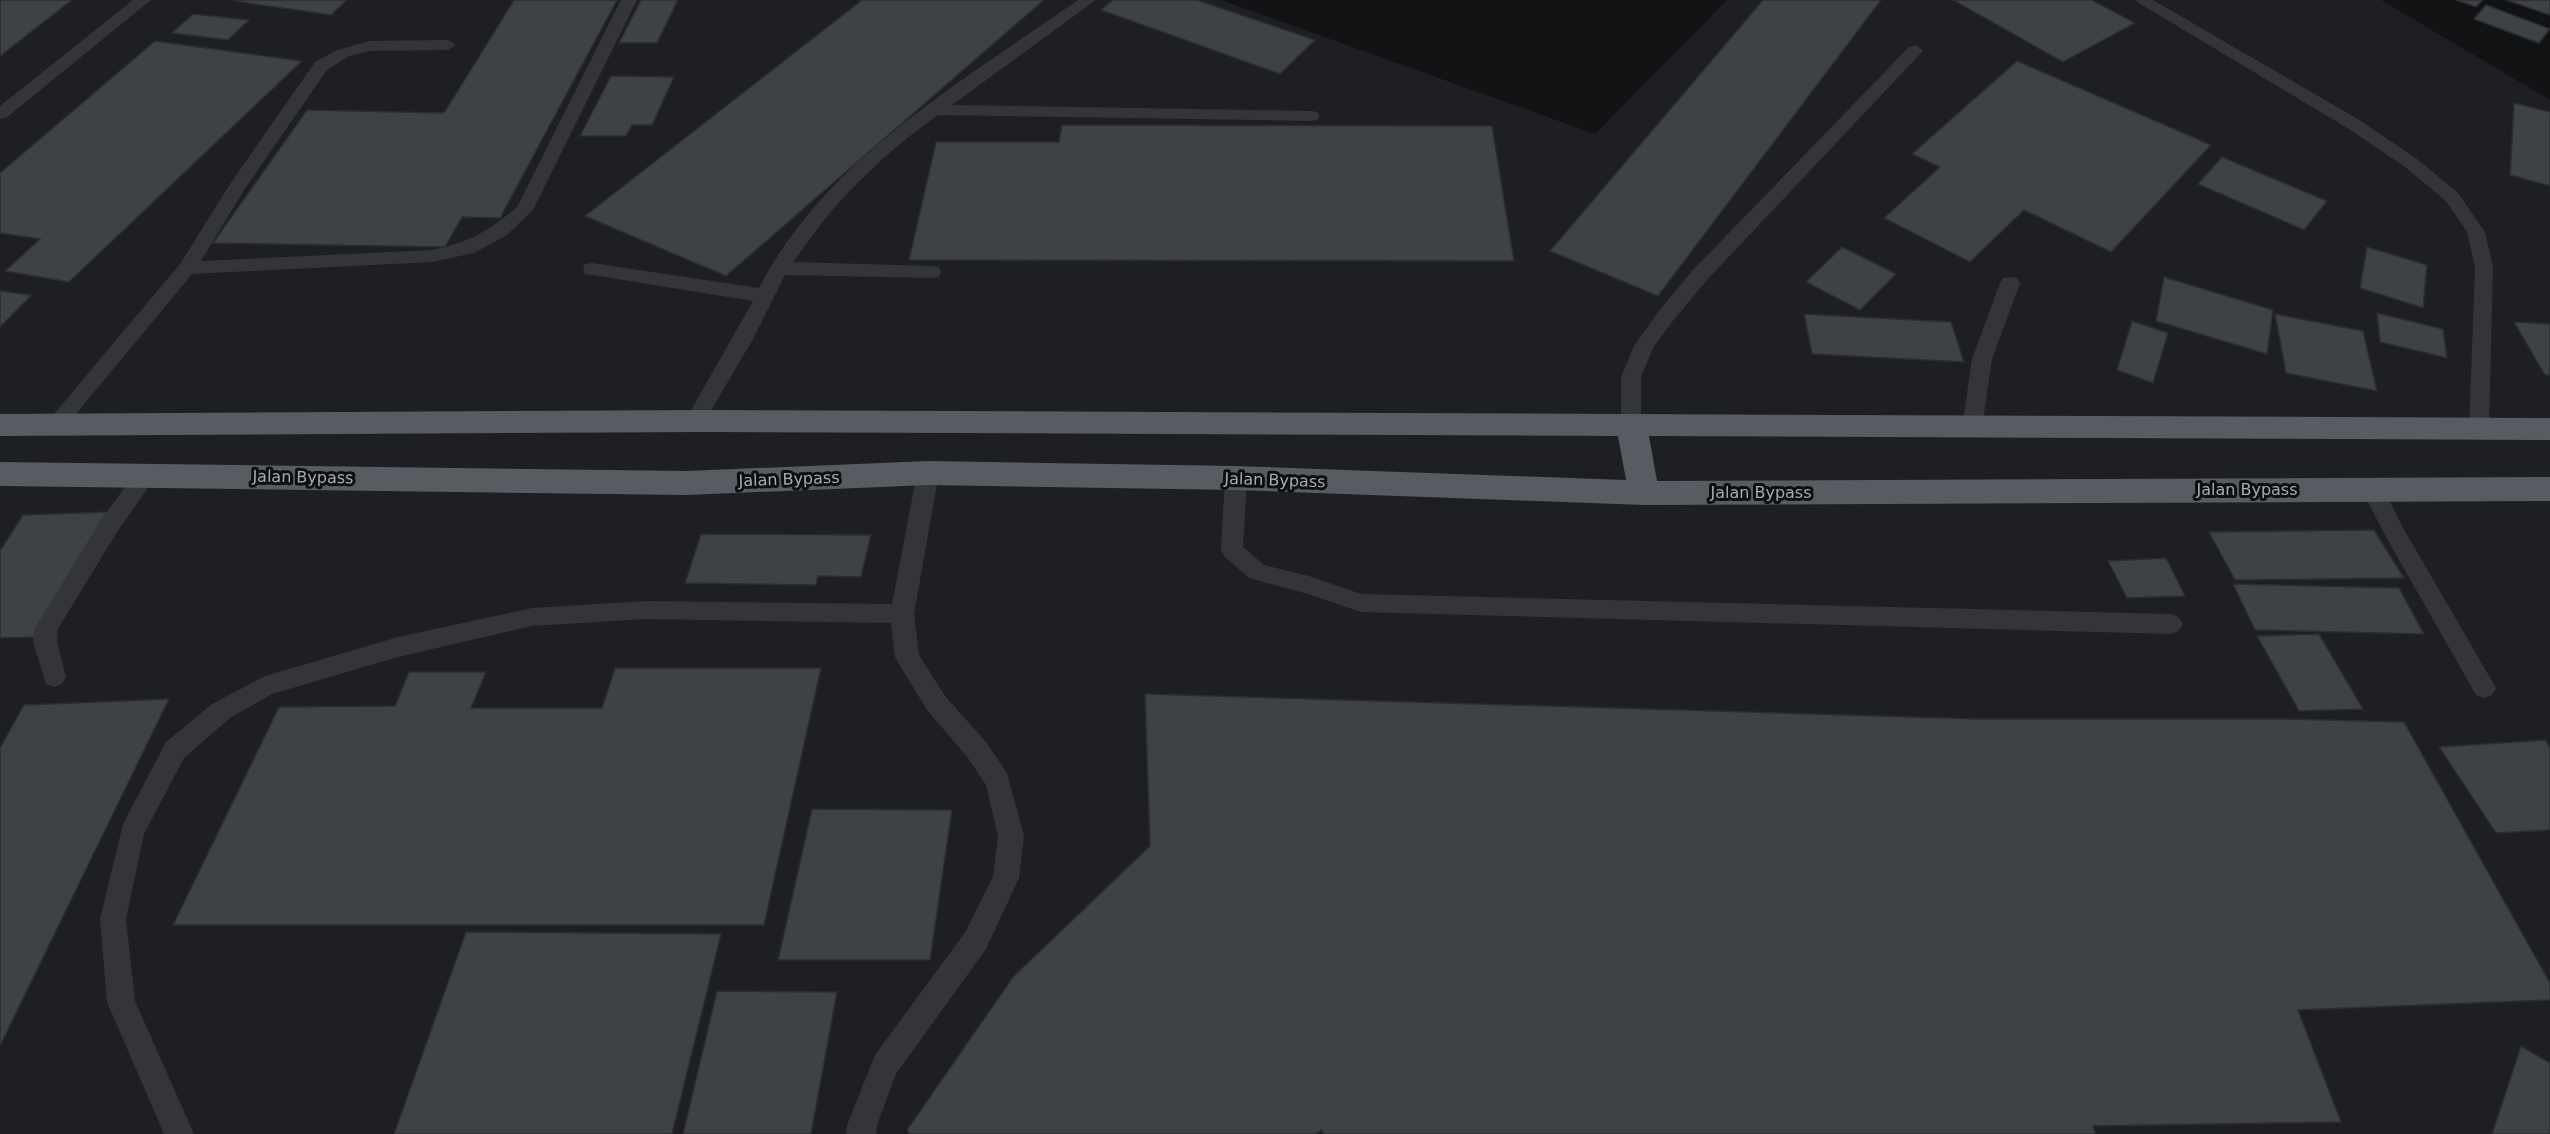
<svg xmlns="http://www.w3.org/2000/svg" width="2550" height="1134" viewBox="0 0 2550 1134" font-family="'DejaVu Sans',sans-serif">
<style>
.built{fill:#1e1f22}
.building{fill:#3e4145;stroke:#2c2d31;stroke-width:1.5}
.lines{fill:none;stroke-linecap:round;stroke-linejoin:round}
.service{fill:#33353a;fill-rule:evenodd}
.trunk{fill:#575c62;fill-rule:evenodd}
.labels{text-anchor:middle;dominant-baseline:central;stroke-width:6;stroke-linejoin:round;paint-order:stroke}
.street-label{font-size:16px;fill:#a3acb6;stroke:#0e0e0f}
</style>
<rect width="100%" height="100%" fill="#121314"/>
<path class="built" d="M0,0H1221L1595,134L1727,0H2381L2550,100V1134H0Z"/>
<path class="building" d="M0,0H72L0,56Z
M347,0L331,15L234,1L235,0Z
M514,0H617L500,218L462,217L445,247L213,243L307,110L444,113Z
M641,0H678L657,43H619Z
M862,0H1044L726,276L585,216Z
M1113,0H1197L1315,40L1280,74L1101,10Z
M1763,0H1881L1658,296L1550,251Z
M1953,0H2092L2135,23L2063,62Z
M2456,0H2483L2476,7Z
M2506,0H2550V15Z
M2486,5L2550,29L2539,43L2474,19Z
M193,14L249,20L228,40L172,33Z
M155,41L302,61L69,282L5,271L40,239L0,233V173Z
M2017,61L2211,145L2111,252L2024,210L1970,262L1884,218L1940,167L1912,154Z
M611,76L674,77L652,125H632L626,136H580Z
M2514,103L2550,112V186L2510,175Z
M1062,125L1492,126L1514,261L909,260L936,142H1059Z
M2222,157L2327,201L2304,230L2198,184Z
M1842,247L1896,274L1860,310L1806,282Z
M2367,247L2427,265L2423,308L2360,288Z
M2164,277L2273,310L2267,354L2156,321Z
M0,291L32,295L0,327Z
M2377,313L2443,329L2447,358L2380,342Z
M1804,314L1951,322L1964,362L1812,354Z
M2275,314L2363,331L2377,391L2286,373Z
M2132,321L2168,333L2153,383L2117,370Z
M2514,322L2550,324V375H2545Z
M108,512L35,637L0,638V551L23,515Z
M2374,530L2404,578L2235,580L2209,532Z
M701,534L871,535L861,577L818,576L816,585L685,583Z
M2166,558L2185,596L2127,598L2108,561Z
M2233,584L2399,588L2424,634L2255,630Z
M2319,634L2363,709L2299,711L2257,636Z
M615,668H821L764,925H173L279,707L395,706L409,672H486L471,708H602Z
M1145,694L1978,719H2284L2404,722L2550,983V1000L2298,1010L2341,1122L2093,1126L2096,1134H1324L1321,1130L1316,1134H910L907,1130L1013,977L1150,846Z
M169,699L0,1046V748L24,705Z
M2545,740L2550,747V830L2496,833L2439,747Z
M812,809L952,810L930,960H778Z
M466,932L721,934L672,1134H394Z
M717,991L837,992L811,1134H683Z
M2521,1046L2550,1063V1134H2492Z"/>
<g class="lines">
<path class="service" d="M133,0H151L6,118L0,119V106Z
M621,0H637L533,210L507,235L474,253L432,262L192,274L62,431L55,434L48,431L45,426L48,421L180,264L230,184L315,62L337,50L370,41L448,40L456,45L448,50L370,51L349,56L327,70L244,190L201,261L432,250C470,242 487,232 517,207Z
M1078,0H1096L952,105L1311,111L1317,112L1320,116L1317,120L1311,121L938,115C900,142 866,172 835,207C820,224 807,244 793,262L932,266L939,267L941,272L939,277L932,278L785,275L753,339L702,426L695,429L688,426L685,421L753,301L592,275L585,274L583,269L585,264L592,263L759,288C825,159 963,81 1078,0Z
M2134,0H2153L2361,121L2417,159L2458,193L2485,232L2493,267L2489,429L2486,434L2479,437L2472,434L2469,429L2475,267L2467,232L2446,201L2405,167L2349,129Z
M1915,45L1923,50L1921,53L1706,281L1672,322L1653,348L1641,377V424L1638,429L1631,432L1624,429L1621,424V377L1634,346L1658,312L1692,271L1909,47Z
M2010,277L2017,278L2020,283L1992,359L1982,428L1979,433L1972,436L1965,433L1962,428L1972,359L2000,283L2003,278Z
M928,465L936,467L939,473L914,614L919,655L945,696L986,742L1007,773L1024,836L1019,878L986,949L896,1074L877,1125L876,1134H846L847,1125L875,1055L966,931L993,877L998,836L986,785L968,758L927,710L899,664L895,657L891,623L646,619L532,626L398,657L272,694L230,718L184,758L144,834L126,919L135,1001L194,1134H164L107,1002L100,919L123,824L166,742L212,704L265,676L398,637L532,608L646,601L892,604L917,473L920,467Z
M146,467L154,469L157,475L117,532L58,629L57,642L66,677L62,684L54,687L46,684L33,642L35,628L101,520L138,469Z
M1236,470L1244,472L1247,478L1243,547L1264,565L1309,576L1361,594L2171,614L2179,617L2183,624L2179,631L2171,634L1361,612L1308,594L1249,578L1224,556L1221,550L1225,478L1228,472Z
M2372,480L2380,482L2402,526L2492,681L2496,688L2492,695L2484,698L2476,695L2386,537L2361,488L2364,482Z"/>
<path class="trunk" d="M705,410L2550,418V440L1649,436L1657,481L2550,477V501L1644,505L1236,490L928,485L687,495L0,486V462L687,471L928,461L1236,466L1626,480L1618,436L705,432L0,436V414Z"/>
</g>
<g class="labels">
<g class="street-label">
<text transform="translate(303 477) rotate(1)">Jalan Bypass</text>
<text transform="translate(789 479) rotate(-2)">Jalan Bypass</text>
<text transform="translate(1275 480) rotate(2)">Jalan Bypass</text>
<text x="2247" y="489">Jalan Bypass</text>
<text x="1761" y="492">Jalan Bypass</text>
</g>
</g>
</svg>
